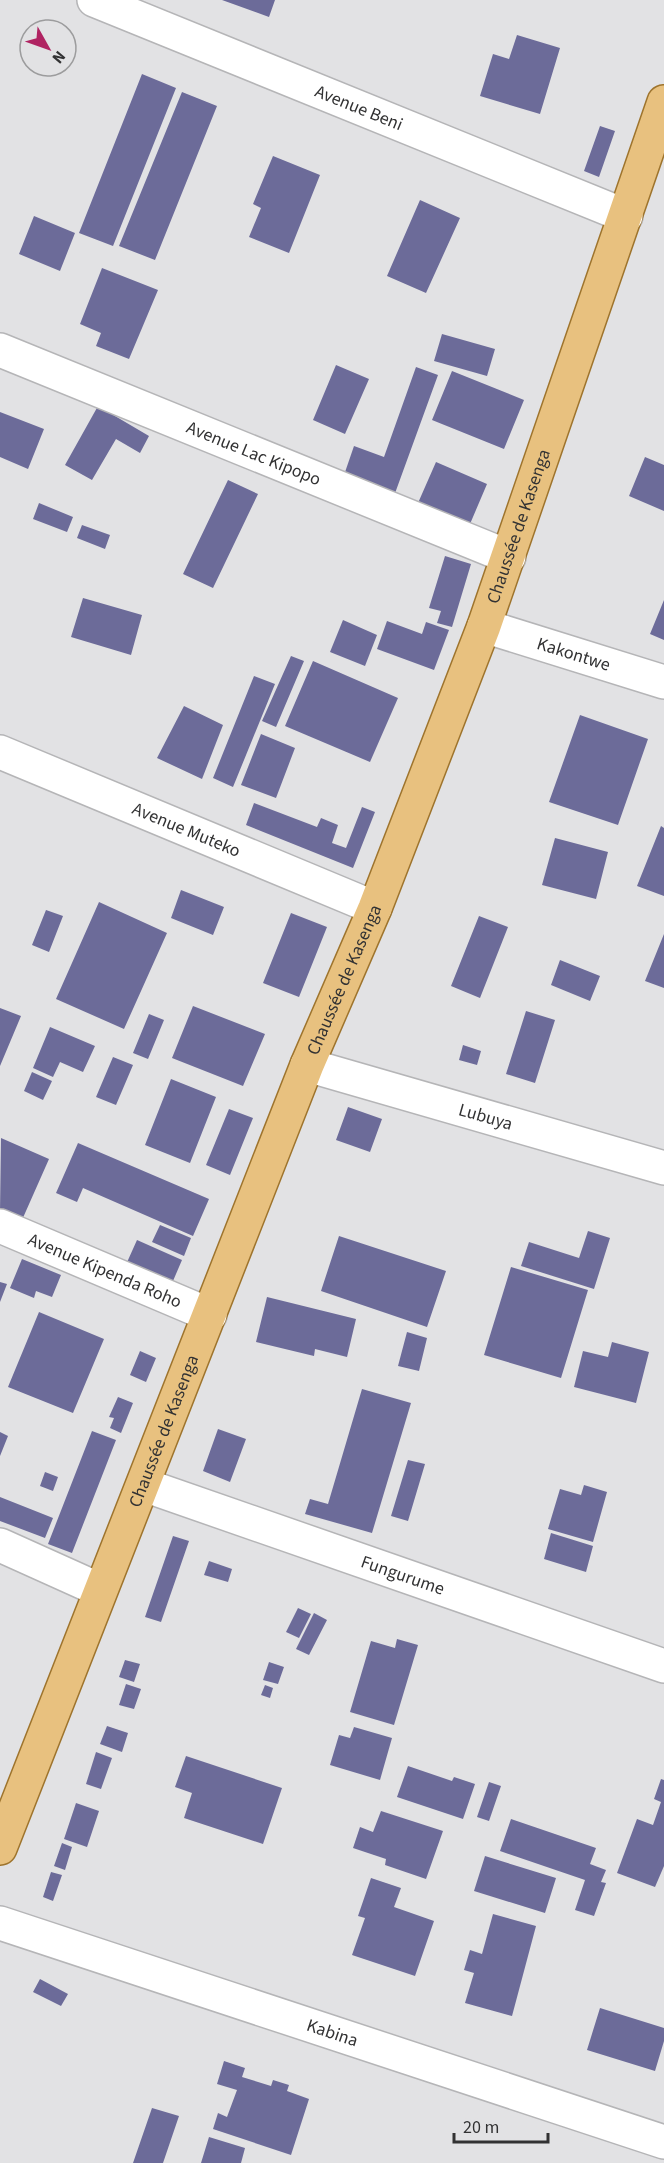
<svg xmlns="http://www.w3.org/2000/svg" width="664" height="2163" viewBox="0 0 664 2163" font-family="'Source Sans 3',sans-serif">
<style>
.building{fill:#6c6b99}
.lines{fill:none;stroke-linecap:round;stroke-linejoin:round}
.minor-casing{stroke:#b5b5b7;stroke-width:36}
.major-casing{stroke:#9e742d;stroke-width:36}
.minor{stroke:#fff;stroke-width:33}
.major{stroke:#e8c17f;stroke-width:33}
.labels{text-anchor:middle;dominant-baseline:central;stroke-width:6;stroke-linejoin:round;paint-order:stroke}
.street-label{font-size:18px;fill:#323233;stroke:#e2e2e4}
</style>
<rect width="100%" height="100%" fill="#e2e2e4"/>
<path class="building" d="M222,0H275L269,17Z
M517,35L560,48L540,114L480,96L493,54L509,59Z
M142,74L176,88L113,246L79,233Z
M182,92L217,106L155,260L119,246Z
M600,126L615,131L599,177L584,171Z
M273,156L320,175L289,253L249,237L261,208L253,204Z
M420,200L460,218L426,293L387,276Z
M34,216L75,233L60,271L19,254Z
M102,268L158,290L129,359L96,346L101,333L80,324Z
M442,334L495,349L487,376L434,361Z
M336,365L369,379L345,434L313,420Z
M416,367L438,375L394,496L343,478L354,446L384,457Z
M452,371L524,400L504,449L432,420Z
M98,406L149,436L140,453L116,439L92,480L65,465Z
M0,412L44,429L28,469L0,457Z
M645,457L664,465V511L629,496Z
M436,462L487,484L470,524L418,503Z
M228,480L258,494L213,588L183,574Z
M39,503L73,517L67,532L33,519Z
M82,525L110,535L105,549L77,538Z
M445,556L471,564L452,627L437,623L441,611L429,608Z
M83,598L142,615L131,655L71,637Z
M664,600V640L650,634Z
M343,620L377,635L365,666L330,652Z
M387,621L422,634L426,622L449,630L434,670L377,649Z
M291,656L304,661L276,727L262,721Z
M313,661L398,698L370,762L285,726Z
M254,676L275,684L233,787L213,778Z
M184,706L223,725L202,779L157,758Z
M580,715L648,739L618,825L549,802Z
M261,734L295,748L276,798L241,785Z
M254,803L317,827L321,818L338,825L332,843L346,848L362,807L375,812L353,868L246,825Z
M661,826L664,828V896L637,886Z
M555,838L608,852L596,899L542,885Z
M181,890L224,907L213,935L171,918Z
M99,902L167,933L124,1029L56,999Z
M46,910L63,916L49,952L32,945Z
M291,913L327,927L299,997L263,983Z
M479,916L508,927L480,998L451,986Z
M664,934V988L645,981Z
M560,960L600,976L590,1001L551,985Z
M193,1006L265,1034L243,1086L172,1058Z
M0,1008L21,1016L0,1066Z
M526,1011L555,1020L535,1083L506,1074Z
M149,1014L164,1020L148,1059L133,1053Z
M50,1027L95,1046L83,1072L60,1062L53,1077L33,1068Z
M463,1045L481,1051L477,1065L459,1060Z
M113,1057L133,1065L116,1105L96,1097Z
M32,1072L52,1081L43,1100L24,1091Z
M171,1079L216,1097L190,1163L145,1145Z
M348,1107L382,1119L370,1152L336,1140Z
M229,1109L253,1118L230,1175L206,1165Z
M1,1138L49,1159L22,1220L0,1211Z
M78,1143L209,1199L193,1236L83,1188L77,1202L56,1193Z
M160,1225L191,1238L184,1256L152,1242Z
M588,1231L610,1238L594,1289L521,1266L529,1242L579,1258Z
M339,1236L446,1271L427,1327L321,1291Z
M137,1240L182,1260L170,1288L124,1269Z
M22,1259L61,1275L52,1297L36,1291L34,1298L10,1288Z
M511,1267L588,1290L561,1378L484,1355Z
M0,1282L7,1284L0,1302Z
M267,1297L356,1319L347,1357L315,1349L314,1356L256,1342Z
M39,1312L104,1339L73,1413L8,1387Z
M407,1332L427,1338L419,1371L398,1366Z
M612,1342L649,1352L636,1403L574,1387L583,1351L608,1357Z
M140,1351L156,1358L146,1382L130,1375Z
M362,1389L411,1403L372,1533L305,1514L310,1499L328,1504Z
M118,1397L133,1403L121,1433L110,1428L114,1418L109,1417Z
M218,1429L246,1439L230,1482L203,1471Z
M92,1431L116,1440L72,1553L48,1544Z
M0,1432L8,1436L0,1456Z
M408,1460L425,1464L408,1521L391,1516Z
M45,1472L58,1477L53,1491L40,1486Z
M584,1485L607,1492L593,1542L548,1529L560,1489L581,1495Z
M0,1497L53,1518L45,1538L0,1521Z
M551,1533L593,1546L586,1572L544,1559Z
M173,1536L189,1541L161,1622L145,1617Z
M209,1561L232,1569L228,1582L204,1575Z
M298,1608L311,1614L299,1638L286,1632Z
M314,1613L327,1620L309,1655L296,1649Z
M397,1639L418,1645L394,1725L350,1712L371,1641L395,1648Z
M125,1660L140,1664L134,1682L119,1677Z
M269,1662L284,1667L278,1684L263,1680Z
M126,1684L141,1689L134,1709L119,1705Z
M265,1685L273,1688L270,1698L261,1695Z
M107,1726L128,1733L122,1752L100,1744Z
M354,1727L392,1738L380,1780L330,1765L339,1735L350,1738Z
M96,1752L112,1758L101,1789L86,1784Z
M186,1756L282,1788L263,1844L184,1818L192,1793L175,1787Z
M408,1766L452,1781L454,1777L475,1784L463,1819L397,1797Z
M661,1779L664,1780V1866L655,1887L617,1873L637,1819L653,1825L661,1802L654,1799Z
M489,1782L501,1786L489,1821L477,1817Z
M76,1803L99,1811L87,1847L64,1839Z
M381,1811L443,1831L426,1879L385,1865L386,1859L353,1848L360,1827L373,1832Z
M511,1819L596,1848L590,1864L606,1870L601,1882L606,1883L594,1916L575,1910L585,1880L500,1851Z
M62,1843L72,1847L65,1870L54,1866Z
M485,1856L556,1878L545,1913L474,1891Z
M51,1872L62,1875L53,1901L43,1897Z
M371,1878L401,1888L394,1907L434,1921L415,1976L352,1955L365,1918L358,1916Z
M493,1914L536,1926L512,2016L465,2003L474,1973L464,1970L470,1950L482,1954Z
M40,1979L68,1994L61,2006L33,1992Z
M600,2008L664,2028V2041L655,2071L587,2050Z
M224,2061L245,2068L242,2077L271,2086L273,2080L289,2085L287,2091L309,2099L291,2155L213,2129L218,2113L227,2117L237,2090L217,2084Z
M152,2108L179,2116L163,2163H133Z
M209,2137L245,2148L241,2163H201Z"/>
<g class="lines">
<defs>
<g id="minor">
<path id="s1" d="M94,0L626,216"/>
<path id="s2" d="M0,350L509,557"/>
<path id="s3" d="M484,626L664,682"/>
<path id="s4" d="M0,752L375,908"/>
<path id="s5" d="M307,1065L664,1168"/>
<path id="s6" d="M0,1226L210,1315"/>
<path id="s7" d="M144,1485L664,1666"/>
<path d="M0,1545L100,1590"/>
<path id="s8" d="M0,1923L664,2142"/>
</g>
<g id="major">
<path id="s9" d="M0,1848L307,1065L375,908L484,626L664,102"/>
</g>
</defs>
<use href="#minor" class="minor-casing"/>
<use href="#major" class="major-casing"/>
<use href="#minor" class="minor"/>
<use href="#major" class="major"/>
</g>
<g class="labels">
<g class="street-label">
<text stroke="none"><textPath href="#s1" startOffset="286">Avenue Beni</textPath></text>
<text stroke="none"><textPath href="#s2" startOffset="274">Avenue Lac Kipopo</textPath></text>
<text stroke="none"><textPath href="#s9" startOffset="1420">Chaussée de Kasenga</textPath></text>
<text stroke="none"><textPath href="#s3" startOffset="94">Kakontwe</textPath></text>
<text stroke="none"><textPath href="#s4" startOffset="202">Avenue Muteko</textPath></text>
<text stroke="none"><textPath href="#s9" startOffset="934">Chaussée de Kasenga</textPath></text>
<text stroke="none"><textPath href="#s5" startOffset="186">Lubuya</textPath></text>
<text stroke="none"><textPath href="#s6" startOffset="114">Avenue Kipenda Roho</textPath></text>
<text stroke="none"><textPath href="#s9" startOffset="448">Chaussée de Kasenga</textPath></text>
<text stroke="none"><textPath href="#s7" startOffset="274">Fungurume</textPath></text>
<text stroke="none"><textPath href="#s8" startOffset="350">Kabina</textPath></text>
</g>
</g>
<g transform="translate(48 48) rotate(130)"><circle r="28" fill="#e2e2e4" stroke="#9c9c9d" stroke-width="1.5"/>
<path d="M0-4.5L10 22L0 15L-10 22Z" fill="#b02462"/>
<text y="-9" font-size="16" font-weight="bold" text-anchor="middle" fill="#323233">N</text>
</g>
<path d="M454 2133v9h94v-9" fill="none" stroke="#323233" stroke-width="3"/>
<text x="463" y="2133" font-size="18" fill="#323233" stroke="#e2e2e4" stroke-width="4.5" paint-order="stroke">20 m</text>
</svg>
